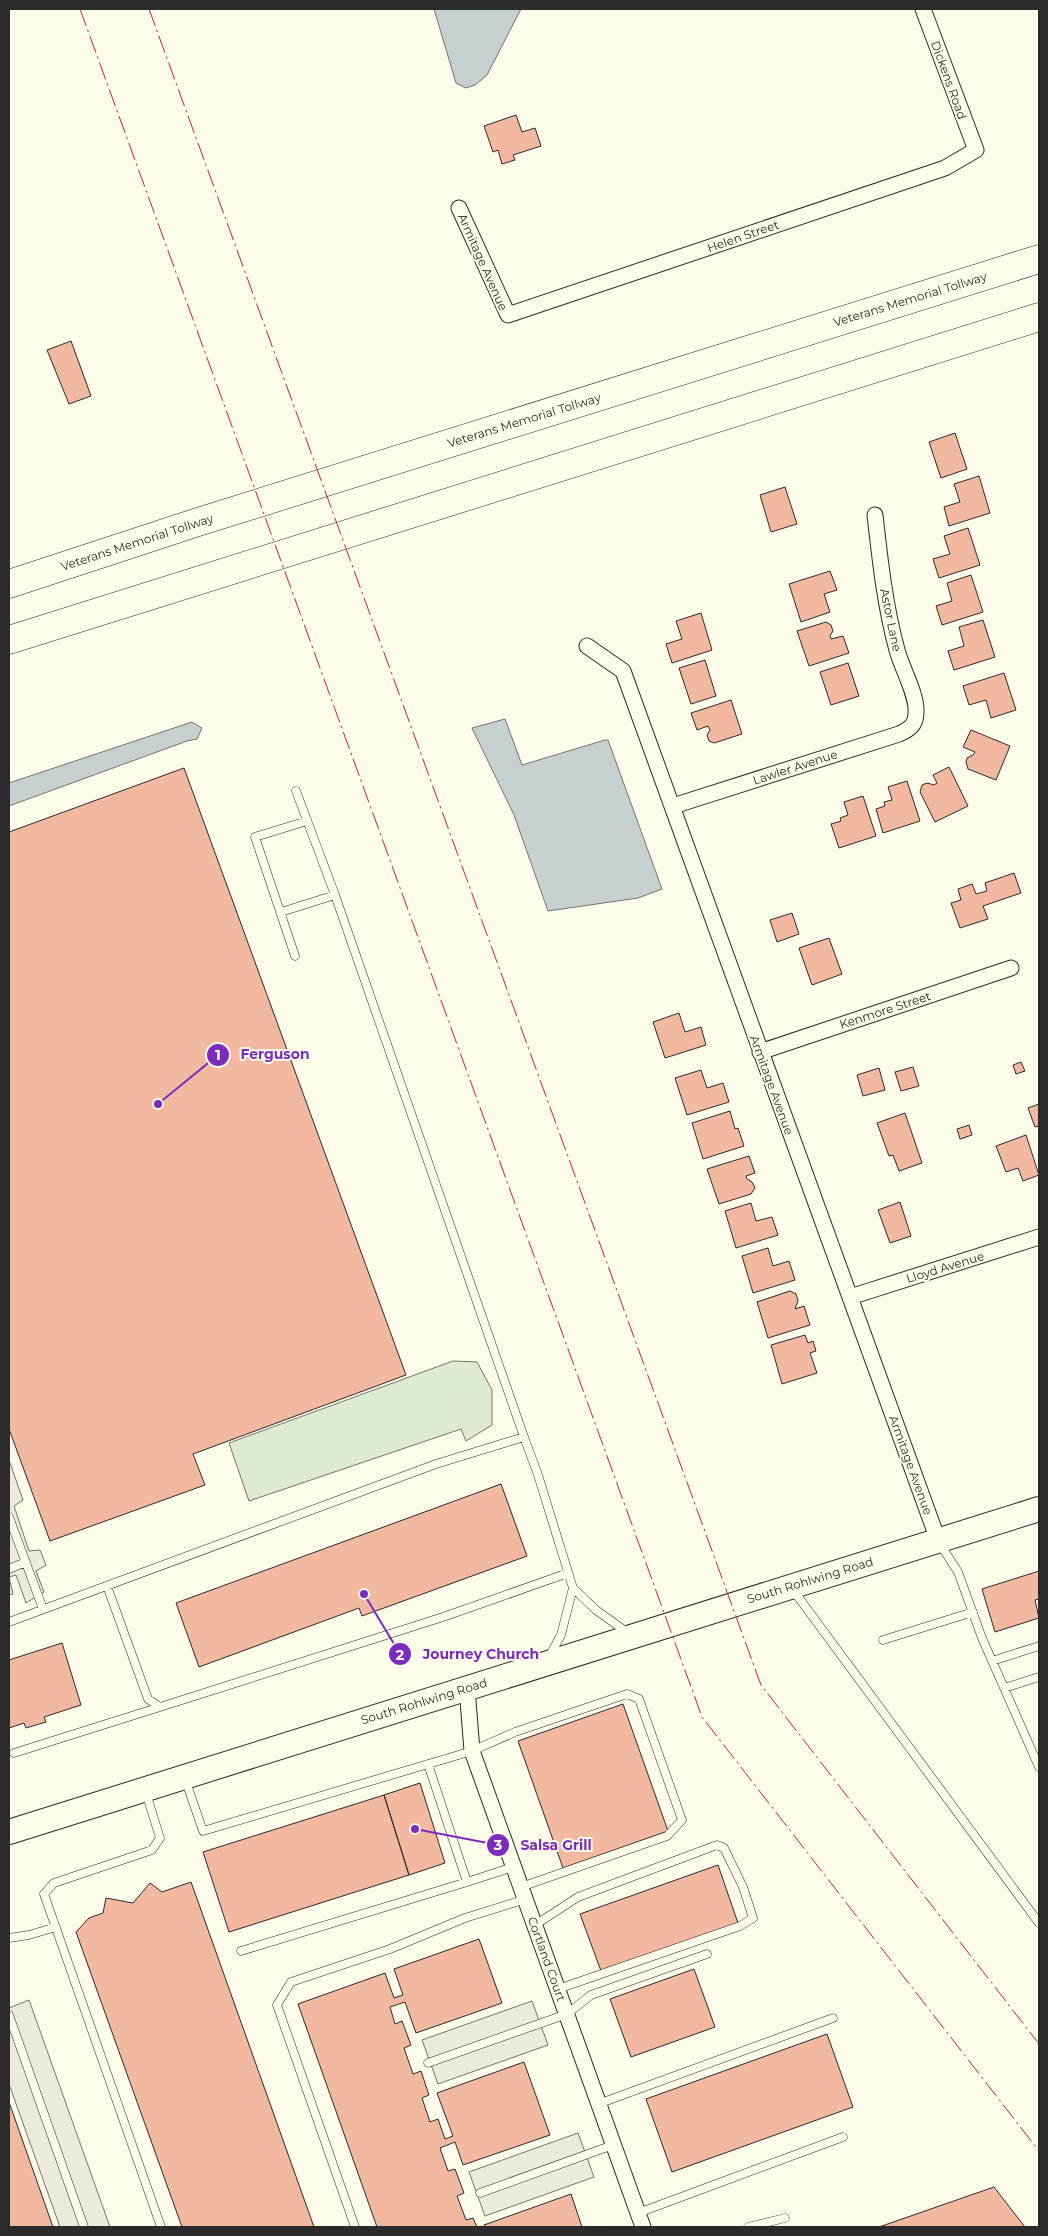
<svg xmlns="http://www.w3.org/2000/svg" width="1048" height="2236" viewBox="0 0 1048 2236" font-family="Montserrat,sans-serif">
<style>
.green{fill:#deebd1;stroke:#74746e}
.parking{fill:#eceadb;stroke:#74746e}
.water{fill:#c7d0d0;stroke:#74746e}
.building{fill:#f2b8a0;stroke:#2b2b2b}
.lines{fill:none;stroke-linecap:round;stroke-linejoin:round}
.service-casing{stroke:#2b2b2b;stroke-width:9}
.minor-casing{stroke:#2b2b2b;stroke-width:17}
.primary-casing{stroke:#2b2b2b;stroke-width:26}
.motorway-casing{stroke:#2b2b2b;stroke-width:29}
.service{stroke:#fdfbea;stroke-width:8}
.minor{stroke:#fdfbea;stroke-width:15}
.primary{stroke:#fdfbea;stroke-width:24}
.motorway{stroke:#fdfbea;stroke-width:28}
.power{stroke:#c62828;stroke-width:1;stroke-dasharray:18 4 2.5 4;stroke-linecap:butt}
.labels{text-anchor:middle;dominant-baseline:central;stroke-width:4;stroke-linejoin:round;paint-order:stroke}
.street-label{font-size:12px;fill:#2b2b2b;stroke:#fdfbea}
.leader{fill:none;stroke:#7b2cbf;stroke-width:2}
.callout-dot{fill:#7b2cbf;stroke:#fdfbea;stroke-width:2}
.mark-label{font-size:15px;text-anchor:middle;font-weight:bold;fill:#fff}
.callout-label{font-size:14px;text-anchor:middle;font-weight:bold;fill:#7b2cbf;stroke:#fdfbea;stroke-width:4;stroke-linejoin:round;paint-order:stroke}
</style>
<rect width="100%" height="100%" fill="#fdfbea"/>
<path class="green" d="M453,1361L477,1362L492,1390V1425L466,1441L461,1429L249,1501L229,1443Z"/>
<path class="parking" d="M9,1460L23,1500L14,1506L29,1551L40,1550L46,1565L36,1571L44,1592L26,1603L16,1575L9,1577L13,1594L9,1595Z
M29,2000L110,2227H60L9,2084V2008Z
M532,2001L548,2045L438,2084L422,2040Z
M578,2133L594,2177L485,2216L469,2172Z"/>
<path class="water" d="M434,9H521L487,75L475,85L466,88L456,83Z
M505,719L522,765L605,740H608L662,889L638,898L548,911L514,815L472,728Z
M192,722L202,728L197,739L187,741L9,806V783Z"/>
<path class="building" d="M516,115L522,132L535,128L541,146L513,155L515,160L502,164L498,150L493,152L484,126Z
M71,341L91,396L69,404L47,350Z
M955,433L967,469L941,478L929,442Z
M979,476L990,513L949,526L944,507L960,502L954,484Z
M785,487L797,524L771,532L760,495Z
M968,528L980,565L939,578L933,559L950,554L944,536Z
M830,571L837,590L824,594L830,612L801,622L789,584Z
M971,575L983,612L942,625L936,606L952,601L947,583Z
M701,613L712,650L672,663L666,644L682,639L676,621Z
M983,620L995,657L954,670L948,651L964,646L959,627Z
M826,622L831,625L833,631L830,636L831,639L843,636L849,653L809,666L797,631Z
M705,660L716,696L691,704L679,668Z
M848,663L859,696L831,705L820,672Z
M1004,673L1016,710L991,718L986,700L969,705L963,686Z
M731,700L742,734L714,743L709,741L707,735L710,730L708,726L697,730L691,713Z
M971,730L1010,746L996,780L968,769L966,762L967,758L973,755L975,752L963,747Z
M949,767L968,806L935,822L920,792L922,785L927,783L934,785L937,783L933,775Z
M184,768L406,1375L193,1454L205,1485L50,1541L9,1429V832Z
M907,781L920,821L883,833L876,809L885,806L884,802L892,800L888,787Z
M863,796L876,836L839,848L831,824L841,821L840,818L848,815L844,802Z
M1014,873L1021,893L983,906L988,919L960,928L951,903L961,900L958,889L972,884L976,894L987,891L985,883Z
M792,913L799,934L777,942L770,920Z
M829,938L842,974L812,985L799,948Z
M679,1013L685,1032L701,1027L706,1045L665,1058L653,1022Z
M1021,1062L1025,1071L1016,1074L1013,1065Z
M913,1067L919,1086L901,1091L895,1072Z
M879,1068L885,1090L863,1096L857,1075Z
M701,1070L707,1088L723,1083L729,1102L687,1115L675,1078Z
M1039,1104V1126L1035,1127L1028,1108Z
M730,1111L735,1129L738,1128L744,1146L703,1159L692,1123Z
M905,1113L922,1163L899,1171L893,1155L889,1156L877,1123Z
M969,1125L972,1135L960,1139L957,1129Z
M1026,1135L1039,1175L1023,1181L1018,1168L1006,1172L996,1146Z
M749,1156L755,1173L746,1176L747,1179L752,1182L755,1188L751,1194L719,1204L707,1169Z
M900,1202L911,1236L890,1243L878,1210Z
M751,1203L756,1221L772,1217L778,1235L736,1248L725,1211Z
M768,1248L773,1266L789,1261L795,1280L753,1293L742,1256Z
M790,1291L796,1294L798,1301L795,1309L804,1306L810,1325L768,1338L757,1302Z
M805,1335L808,1343L813,1341L816,1351L810,1353L817,1373L782,1384L771,1345Z
M501,1484L527,1556L362,1616L359,1608L199,1667L176,1603Z
M1039,1571V1599L1035,1600L1039,1618L995,1632L982,1589Z
M62,1643L81,1705L44,1717L46,1722L26,1728L24,1723L9,1728V1660Z
M623,1704L668,1831L563,1868L518,1741Z
M420,1783L445,1863L409,1875L384,1795Z
M384,1795L409,1875L229,1932L203,1852Z
M718,1865L738,1923L601,1971L580,1914Z
M191,1882L314,2227H182L76,1932L89,1918L103,1913L106,1898L133,1903L150,1883L162,1892Z
M479,1939L502,2003L416,2033L405,2002L390,2007L395,2024L402,2021L411,2045L404,2048L413,2074L421,2071L429,2095L422,2098L430,2122L438,2119L445,2139L453,2136L437,2093L524,2062L550,2135L463,2165L455,2142L440,2148L448,2171L455,2169L464,2193L457,2196L466,2220L473,2218L477,2227H377L298,2004L385,1973L394,1998L403,1995L394,1969Z
M694,1969L715,2027L631,2057L610,1999Z
M827,2034L853,2107L672,2172L646,2099Z
M9,2102L53,2227H9Z
M994,2187L1025,2227H879Z
M571,2194L582,2227H485L484,2225Z"/>
<g class="lines">
<defs>
<path id="service" d="M296,791L335,895L524,1437
M281,912L335,895
M295,956L255,837L307,821
M9,1517L43,1609
M940,1544L958,1572L982,1638L1039,1767
M9,1569L26,1562
M107,1586L148,1699L160,1707L443,1617L568,1573
M793,1590L1039,1923
M9,1622L436,1464L524,1437L538,1475L573,1588L596,1610L628,1633
M883,1640L973,1612
M549,1657L561,1635L573,1588
M992,1661L1039,1646
M1004,1688L1039,1677
M14,1753L160,1707
M428,1764L467,1882L513,1867
M185,1779L203,1831L472,1751L515,1732L627,1694L639,1699L682,1820L667,1836L521,1887
M146,1793L160,1838L152,1850L54,1883L44,1894L161,2227
M535,1925L578,1897L717,1845L724,1848L743,1887L753,1918L740,1926L558,1989
M9,1938L29,1935L56,1927
M241,1951L467,1882
M9,2015L84,2227
M428,2063L567,2014L591,1995L707,1954
M598,2104L833,2018
M480,2193L613,2145
M638,2213L843,2137
M355,2227L277,2005L291,1982L390,1949L465,1918L526,1899
M748,2227L785,2218"/>
<path id="minor" d="M459,208L508,315L945,168L976,150L923,9
M587,646L623,671L938,1540
M673,806L899,734C910,729 916,725 916,712C917,694 902,669 897,650C885,606 880,560 875,515
M760,1052L1011,968
M850,1297L1039,1237
M467,1688L472,1751L643,2227"/>
<path id="primary" d="M9,1832L1039,1509"/>
<path id="motorway" d="M9,584L198,522L1039,259
M9,640L1039,317"/>
</defs>
<use href="#service" class="service-casing"/>
<use href="#minor" class="minor-casing"/>
<use href="#primary" class="primary-casing"/>
<use href="#motorway" class="motorway-casing"/>
<use href="#service" class="service"/>
<use href="#minor" class="minor"/>
<use href="#primary" class="primary"/>
<use href="#motorway" class="motorway"/>
<path class="power" d="M80,9L702,1717L1039,2151
M149,9L761,1685L1039,2044"/>
</g>
<g class="labels">
<g class="street-label">
<text transform="translate(949 80) rotate(70)">Dickens Road</text>
<text transform="translate(743 236) rotate(-19)">Helen Street</text>
<text transform="translate(483 262) rotate(66)">Armitage Avenue</text>
<text transform="translate(910 299) rotate(-17)">Veterans Memorial Tollway</text>
<text transform="translate(524 420) rotate(-17)">Veterans Memorial Tollway</text>
<text transform="translate(137 542) rotate(-18)">Veterans Memorial Tollway</text>
<text transform="translate(891 620) rotate(78)">Astor Lane</text>
<text transform="translate(795 767) rotate(-18)">Lawler Avenue</text>
<text transform="translate(885 1010) rotate(-18)">Kenmore Street</text>
<text transform="translate(772 1085) rotate(70)">Armitage Avenue</text>
<text transform="translate(945 1267) rotate(-17)">Lloyd Avenue</text>
<text transform="translate(911 1465) rotate(70)">Armitage Avenue</text>
<text transform="translate(810 1580) rotate(-17)">South Rohlwing Road</text>
<text transform="translate(424 1701) rotate(-17)">South Rohlwing Road</text>
<text transform="translate(547 1959) rotate(70)">Cortland Court</text>
</g>
</g>
<path class="leader" d="M158 1104L218 1055M364 1594L400 1654M415 1829L498 1845"/>
<g class="callout-dot">
<circle cx="158" cy="1104" r="5"/>
<circle cx="364" cy="1594" r="5"/>
<circle cx="415" cy="1829" r="5"/>
<circle cx="218" cy="1055" r="12"/>
<circle cx="400" cy="1654" r="12"/>
<circle cx="498" cy="1845" r="12"/>
</g>
<g class="mark-label">
<text x="218" y="1060">1</text>
<text x="400" y="1660">2</text>
<text x="498" y="1850">3</text>
</g>
<g class="callout-label">
<text x="275" y="1059">Ferguson</text>
<text x="481" y="1659">Journey Church</text>
<text x="556" y="1850">Salsa Grill</text>
</g>
<rect width="1048" height="2236" fill="none" stroke="#2b2b2b" stroke-width="20"/>
</svg>
